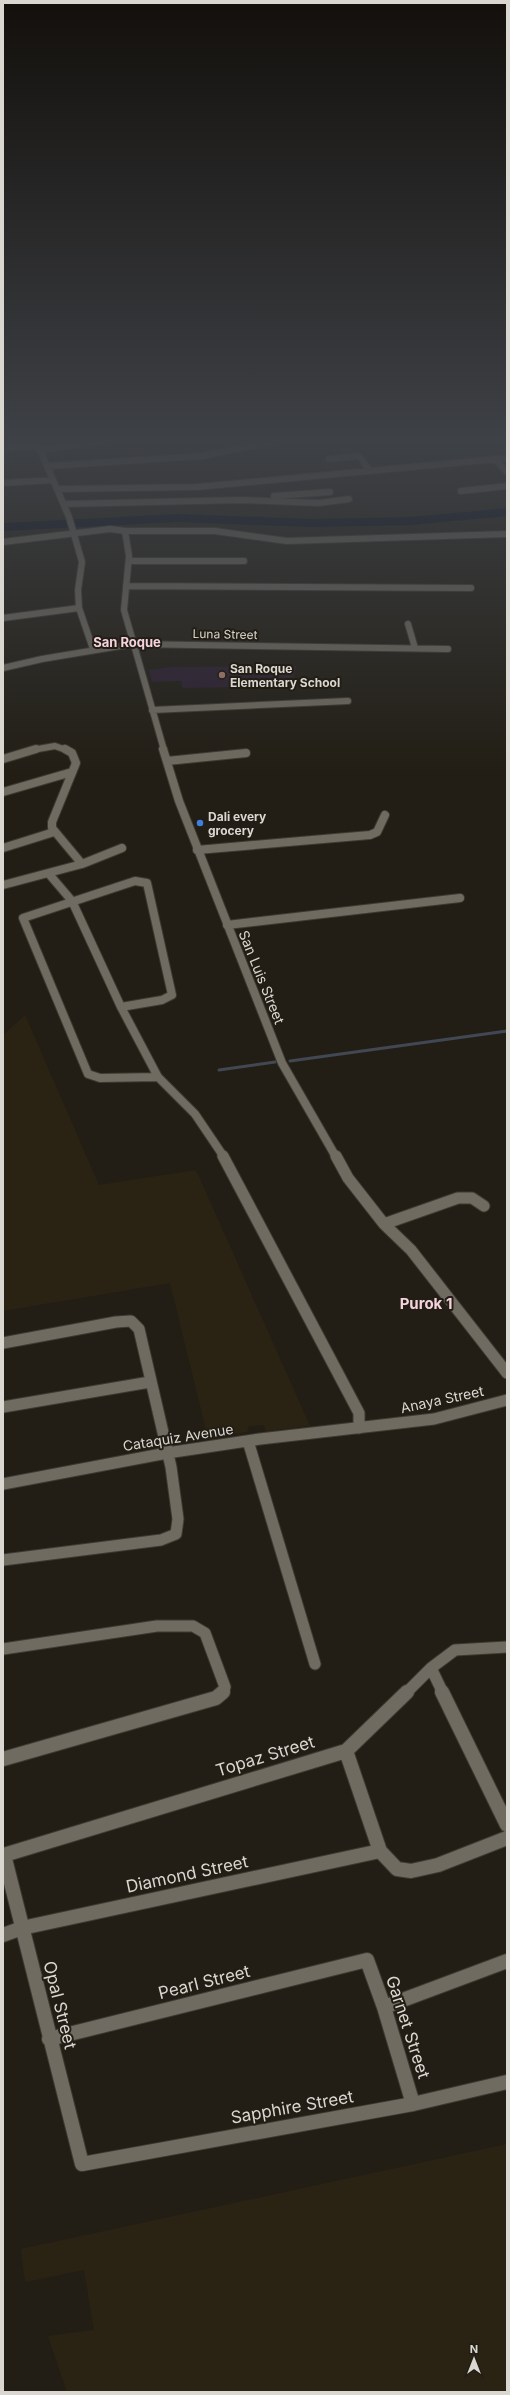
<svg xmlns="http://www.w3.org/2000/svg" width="510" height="2395" viewBox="0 0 510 2395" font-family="Inter,sans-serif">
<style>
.built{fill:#2a2314}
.education{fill:#2c2130}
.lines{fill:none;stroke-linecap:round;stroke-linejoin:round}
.stream{stroke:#414853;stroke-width:3}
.river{fill:#000a1d;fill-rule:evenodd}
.minor-far3-casing{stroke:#3d3a34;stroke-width:8}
.minor-far2-casing{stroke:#3d3a34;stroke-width:10}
.minor-far1-casing{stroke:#3d3a34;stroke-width:13}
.minor-casing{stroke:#3d3a34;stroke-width:16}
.minor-far3{stroke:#706b60;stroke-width:6}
.minor-far2{stroke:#706b60;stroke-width:8}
.minor-far1{stroke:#706b60;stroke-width:11}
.minor{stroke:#706b60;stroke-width:14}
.education-dot{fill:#8d6e63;stroke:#221e15;stroke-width:1.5}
.shop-dot{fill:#3f7fe0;stroke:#221e15;stroke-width:1.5}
.labels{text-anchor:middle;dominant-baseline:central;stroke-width:4;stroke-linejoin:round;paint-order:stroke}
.far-street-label{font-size:12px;fill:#dad7d1;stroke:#221e15}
.far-poi-label{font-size:12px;font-weight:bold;fill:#dad7d1;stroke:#221e15;text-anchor:start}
.far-quarter-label{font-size:13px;font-weight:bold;fill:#f5d3de;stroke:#221e15}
.street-label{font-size:14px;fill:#dad7d1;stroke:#221e15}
.neighbourhood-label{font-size:15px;font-weight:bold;fill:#f5d3de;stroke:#221e15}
.near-street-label{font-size:17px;fill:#dad7d1;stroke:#221e15}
</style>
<rect width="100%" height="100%" fill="#221e15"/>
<path class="built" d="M25,1015L99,1185L196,1170L310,1426L266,1431L264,1425L249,1426L247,1432L208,1438L170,1283L3,1311V1035Z
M507,2144V2392H67L48,2336L94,2330L84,2270L25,2282L21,2249Z"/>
<path class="education" d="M296,666L292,686L182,688L181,681L152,682L149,670L172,667Z"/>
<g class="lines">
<path class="stream" d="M290,1061L507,1031
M219,1070L275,1062"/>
<path class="river" d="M507,508V516L411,525L313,527L178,522L3,531V523L178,514L313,519L411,517Z"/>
<defs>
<path id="minor-far3" d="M35,438L69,517L82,562L78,590L79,608L93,649
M3,448L38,446
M40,450L130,438
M329,459L359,456L370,471
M495,459L507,472
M47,466L202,456L289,438
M3,483L53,480
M57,489L197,487L507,458
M461,491L507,486
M274,496L330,492
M64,504L240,500L319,503L349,499
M125,531L129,556L124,610L164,750
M3,542L110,529L125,531H215L287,541L507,534
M129,561H244
M126,586L471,588
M3,618L79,608
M408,624L415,648
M3,668L42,659L132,644L448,649
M152,710L348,701
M32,750L55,746L66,750"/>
<path id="minor-far2" d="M65,749L72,753L76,763L52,822V828L82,864
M163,749L179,801L282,1063L336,1157
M3,759L36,749
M167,761L246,753
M3,792L72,772
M3,848L54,832
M197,850L370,835L377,832L385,815
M49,874L72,901L121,1007L158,1077L195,1114L224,1157
M3,885L82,864L122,848
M227,925L460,898
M121,1007L162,1000L172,995L147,883L135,881L23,918L88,1074L100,1078L158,1077"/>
<path id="minor-far1" d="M223,1156L359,1413V1428
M336,1156L348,1178L384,1224L411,1250L507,1373
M384,1224L458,1198H472L484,1206
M3,1343L116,1322L131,1321L139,1329L171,1467L178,1519L176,1534L161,1540L3,1560
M3,1407L150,1382
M248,1441L315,1664
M3,1484L167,1453L260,1439L434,1419L507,1400
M3,1649L157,1626H193L205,1633L225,1687L222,1693
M431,1668L443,1693
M406,1693L431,1668L455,1650L507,1647"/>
<path id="minor" d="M407,1692L346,1751L4,1855L82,2164L413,2104L507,2082
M442,1692L507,1825
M346,1751L380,1851L397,1869L411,1871L438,1865L507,1838
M3,1759L216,1698L223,1692
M3,1935L22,1928L380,1851
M384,2007L507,1961
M49,2039L367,1960L384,2007L413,2104"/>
</defs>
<use href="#minor-far3" class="minor-far3-casing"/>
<use href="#minor-far2" class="minor-far2-casing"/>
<use href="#minor-far1" class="minor-far1-casing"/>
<use href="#minor" class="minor-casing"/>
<use href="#minor-far3" class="minor-far3"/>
<use href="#minor-far2" class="minor-far2"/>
<use href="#minor-far1" class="minor-far1"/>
<use href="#minor" class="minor"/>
</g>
<linearGradient id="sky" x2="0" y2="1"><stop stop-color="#13100c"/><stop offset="0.57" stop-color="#3e4146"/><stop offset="1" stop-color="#3e4146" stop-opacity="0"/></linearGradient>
<rect width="510" height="774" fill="url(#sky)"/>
<circle class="education-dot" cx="222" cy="675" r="4"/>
<circle class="shop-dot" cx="200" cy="823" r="4"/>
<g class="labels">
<g class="far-street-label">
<text transform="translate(225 634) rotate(1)">Luna Street</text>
</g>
<g class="far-poi-label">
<text x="230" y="668">San Roque<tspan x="230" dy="14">Elementary School</tspan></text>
<text x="208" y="816">Dali every<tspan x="208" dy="14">grocery</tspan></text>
</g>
<g class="far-quarter-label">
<text x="127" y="642">San Roque</text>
</g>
<g class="street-label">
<text transform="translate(262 977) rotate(68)">San Luis Street</text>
<text transform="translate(442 1399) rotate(-12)">Anaya Street</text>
<text transform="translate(178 1437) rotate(-9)">Cataquiz Avenue</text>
</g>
<g class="neighbourhood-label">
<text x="426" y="1303">Purok 1</text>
</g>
<g class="near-street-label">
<text transform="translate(265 1756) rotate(-17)">Topaz Street</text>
<text transform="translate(187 1874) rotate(-12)">Diamond Street</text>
<text transform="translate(204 1982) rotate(-14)">Pearl Street</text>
<text transform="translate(60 2005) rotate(76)">Opal Street</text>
<text transform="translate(408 2027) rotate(72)">Garnet Street</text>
<text transform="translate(292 2107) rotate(-10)">Sapphire Street</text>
</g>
</g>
<rect width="510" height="2395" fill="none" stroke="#dad7d1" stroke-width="8"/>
<g transform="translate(474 2359)" stroke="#221e15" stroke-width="3" paint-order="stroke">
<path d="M0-3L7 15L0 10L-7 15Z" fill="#dad7d1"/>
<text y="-6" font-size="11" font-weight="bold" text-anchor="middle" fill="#dad7d1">N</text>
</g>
</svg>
